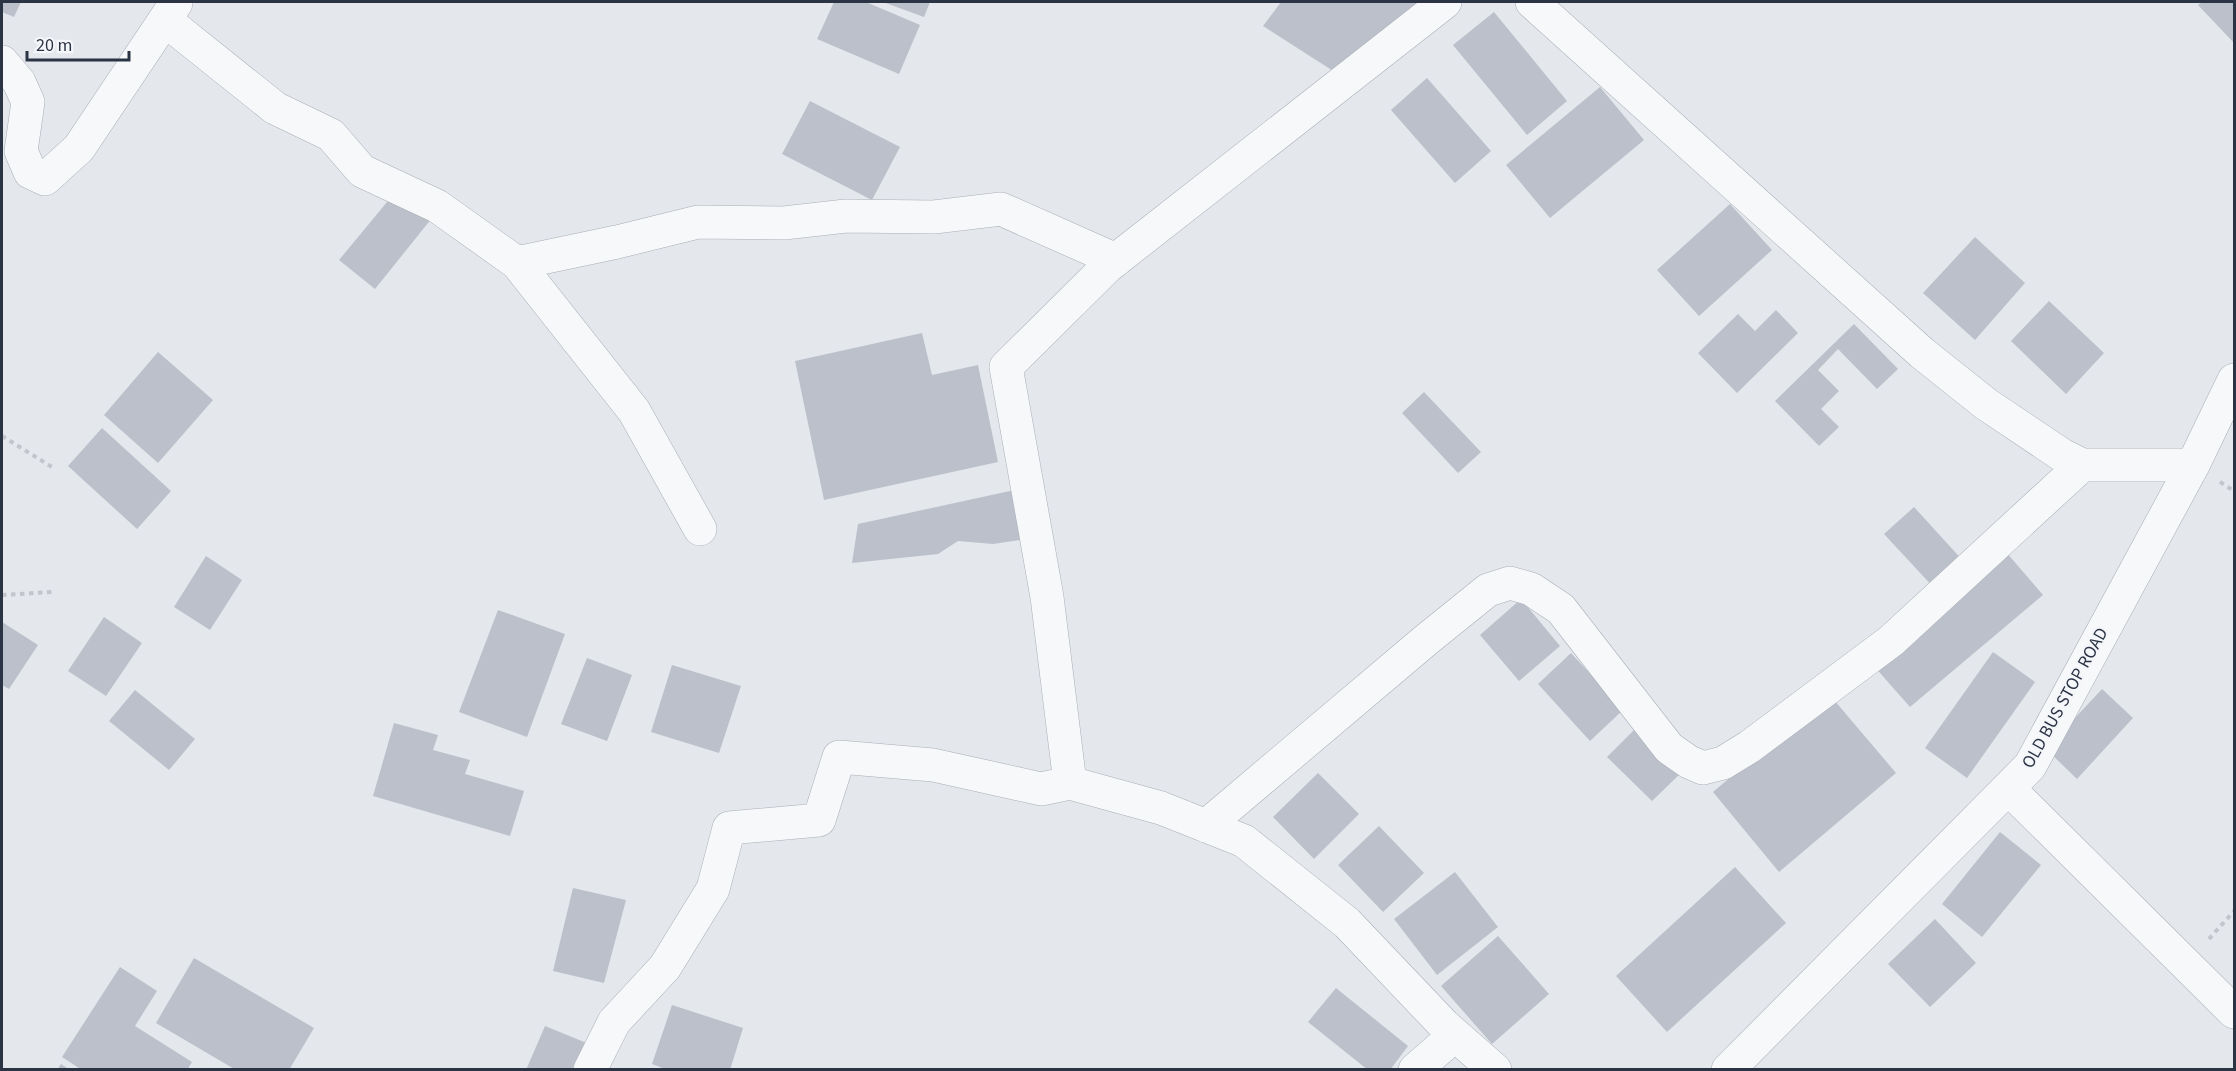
<svg xmlns="http://www.w3.org/2000/svg" width="2236" height="1071" viewBox="0 0 2236 1071" font-family="'Source Sans 3',sans-serif">
<style>
.building{fill:#bbc0ca}
.lines{fill:none;stroke-linecap:round;stroke-linejoin:round}
.minor-casing{stroke:#a9aeb7;stroke-width:34}
.tertiary-casing{stroke:#a9aeb7;stroke-width:34}
.path{stroke:#c2c5cb;stroke-width:4;stroke-dasharray:4.5 4.5;stroke-linecap:butt}
.minor{stroke:#f7f8fa;stroke-width:33}
.tertiary{stroke:#f7f8fa;stroke-width:33}
.labels{text-anchor:middle;dominant-baseline:central;stroke-width:4.5;stroke-linejoin:round;paint-order:stroke}
.street-label{font-size:18px;fill:#2b3445;stroke:#f4f6f9}
</style>
<rect width="100%" height="100%" fill="#e4e7ec"/>
<path class="building" d="M2,2H21L14,17L2,12Z
M834,2H866L920,25L899,74L817,39Z
M883,2H930L924,17Z
M1281,2H1429L1341,76L1263,26Z
M2202,2H2234V43L2198,5Z
M1494,12L1567,101L1527,135L1453,45Z
M1427,78L1491,151L1455,183L1391,110Z
M1600,87L1644,140L1550,218L1506,165Z
M810,101L900,147L872,200L782,154Z
M397,190L432,218L375,289L339,260Z
M1730,204L1772,250L1699,316L1657,270Z
M1975,237L2025,283L1975,340L1923,293Z
M2049,301L2104,353L2066,394L2011,341Z
M1776,310L1798,333L1737,393L1698,353L1738,314L1755,331Z
M1854,324L1898,369L1877,389L1838,349L1818,370L1839,391L1821,409L1839,427L1819,446L1775,401Z
M922,333L932,375L978,365L998,462L824,500L795,361Z
M158,352L213,400L158,463L104,415Z
M1424,392L1481,452L1458,473L1402,413Z
M102,428L171,491L137,529L68,466Z
M1024,488L1033,538L993,544L958,541L938,554L852,563L858,524Z
M1914,507L1966,564L1936,590L1884,534Z
M2006,552L2043,595L1910,707L1873,665Z
M206,556L242,580L210,630L174,607Z
M1521,599L1560,646L1519,681L1480,635Z
M498,610L565,634L527,737L459,712Z
M104,617L142,643L106,696L68,671Z
M2,622L38,645L9,689L2,685Z
M1993,652L2035,682L1967,778L1925,748Z
M1571,653L1623,710L1590,741L1538,684Z
M587,658L632,675L607,741L561,724Z
M672,665L741,686L719,753L651,732Z
M2102,689L2133,718L2077,779L2046,749Z
M135,690L195,739L169,770L109,721Z
M1829,694L1896,773L1779,872L1713,792Z
M394,723L438,735L433,750L470,760L465,774L524,791L510,836L373,796Z
M1638,726L1682,772L1652,801L1607,757Z
M1318,773L1359,814L1314,859L1273,817Z
M1379,826L1424,873L1383,912L1338,865Z
M2000,832L2041,865L1982,937L1942,904Z
M1735,867L1786,923L1667,1032L1616,976Z
M1455,872L1498,927L1437,975L1394,919Z
M573,888L626,900L604,983L553,971Z
M1935,919L1976,963L1930,1007L1888,964Z
M1498,936L1549,994L1492,1044L1441,986Z
M194,958L314,1028L289,1070H236L156,1023Z
M120,967L157,991L135,1026L192,1062L187,1070H82L62,1057Z
M1336,988L1408,1046L1390,1070H1368L1308,1022Z
M672,1005L743,1028L730,1070H668L652,1064Z
M545,1026L589,1044L578,1070H526Z
M61,1064L70,1070H57Z"/>
<g class="lines">
<defs>
<path id="minor" d="M1445,2L1108,266L1006,367L1047,597L1070,783L1161,808L1244,841L1347,923L1445,1026L1495,1070
M1532,2L1922,353L1986,404L2062,455L2082,465H2193
M165,20L275,108L331,135L362,171L437,206L517,263L617,242L698,222L784,223L846,216L934,217L1001,209L1116,260
M2,62L19,82L28,102L21,151L30,172L45,179L79,148L176,3
M517,263L634,411L700,529
M2009,789L2234,1012
M1206,826L1426,640L1488,590L1510,583L1531,589L1561,609L1669,748L1689,762L1703,768L1723,763L1749,747L1891,641L2082,465
M590,1070L614,1022L665,967L713,889L729,828L819,820L839,757L933,765L1041,789L1070,783
M1415,1070L1455,1035"/>
<path id="tertiary" d="M1728,1070L2030,766L2193,465L2234,380"/>
</defs>
<use href="#minor" class="minor-casing"/>
<use href="#tertiary" class="tertiary-casing"/>
<path class="path" d="M2,436L52,467
M2220,482L2234,491
M2,595L52,592
M2209,939L2234,911"/>
<use href="#minor" class="minor"/>
<use href="#tertiary" class="tertiary"/>
</g>
<g class="labels">
<g class="street-label">
<text transform="translate(2065 698) rotate(-61)">OLD BUS STOP ROAD</text>
</g>
</g>
<rect width="2236" height="1071" fill="none" stroke="#2b3445" stroke-width="6"/>
<path d="M27 51v9h102v-9" fill="none" stroke="#2b3445" stroke-width="3"/>
<text x="36" y="51" font-size="18" fill="#2b3445" stroke="#f4f6f9" stroke-width="4.5" paint-order="stroke">20 m</text>
</svg>
